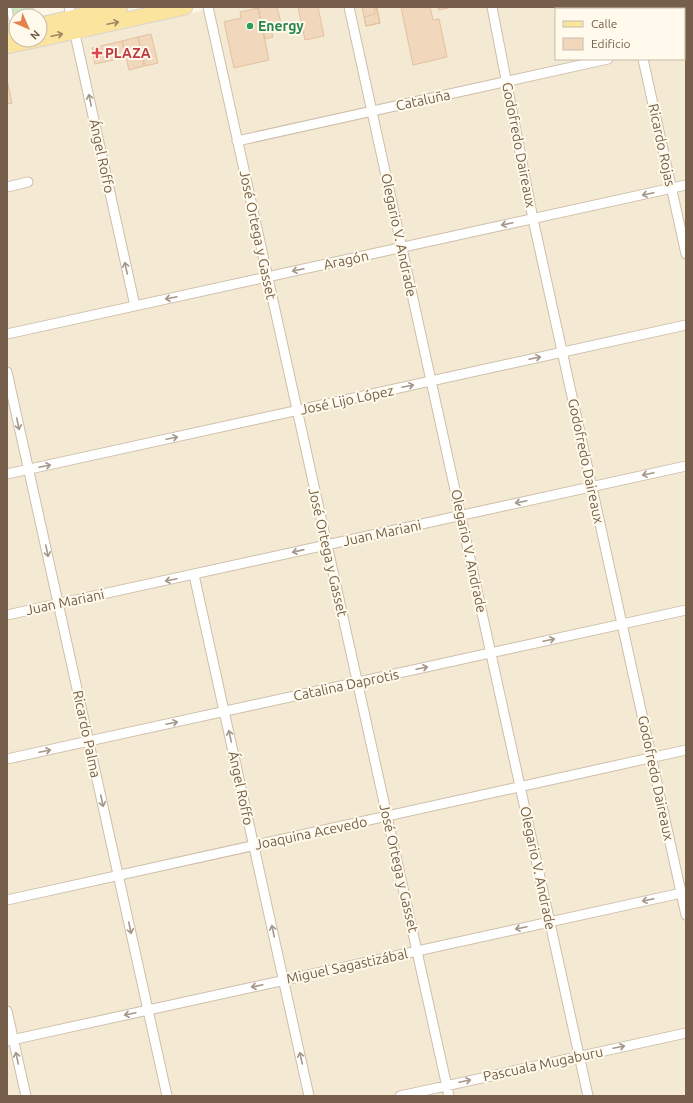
<svg xmlns="http://www.w3.org/2000/svg" width="693" height="1103" viewBox="0 0 693 1103" font-family="Ubuntu,sans-serif">
<style>
.residential{fill:#f4e9d3;fill-rule:evenodd}
.green{fill:#ceeac3}
.building{fill:#f1d8bd;stroke:#e4c19d}
.lines{fill:none;stroke-linecap:round;stroke-linejoin:round}
.lane-casing{stroke:#cebfab;stroke-width:6}
.street-casing{stroke:#cebfab;stroke-width:11}
.primary-casing{stroke:#dbd5d0;stroke-width:17}
.path{stroke:#d6bca0;stroke-width:1.5;stroke-dasharray:1 3;stroke-linecap:butt}
.lane{stroke:#fff;stroke-width:4.5}
.street{stroke:#fff;stroke-width:9}
.primary{stroke:#fae49e;stroke-width:15}
.oneway{stroke:#9d8763}
.oneway2{stroke:#a59789}
.leisure-dot{fill:#2e9e5b;stroke:#fffaeb;stroke-width:1.5}
.health-dot{fill:#e0444e;stroke:#fffaeb;stroke-width:1.5}
.labels{text-anchor:middle;dominant-baseline:central;stroke-width:4;stroke-linejoin:round;paint-order:stroke}
.leisure-label{font-size:14px;font-weight:bold;fill:#27864d;stroke:#fffaeb;text-anchor:start}
.health-label{font-size:14px;font-weight:bold;fill:#be3a42;stroke:#fffaeb;text-anchor:start}
.street-label{font-size:14px;fill:#755f4a;stroke:#fffaeb}
</style>
<rect width="100%" height="100%" fill="#fcf6e5"/>
<path class="residential" d="M220,7H686V1096H7V54ZM556,9H684V59H556Z"/>
<path class="green" d="M11,7H34L35,10L12,14Z"/>
<path class="building" d="M263,7H277L282,28L271,30L273,37L265,39L258,8Z
M298,7H318L324,36L305,40Z
M362,7H376L380,23L366,26Z
M401,7H430L433,20L439,19L447,57L413,65Z
M438,7H452L439,10Z
M258,8L269,60L234,68L224,22L241,18L240,12Z
M377,8L380,23L366,26L364,17L375,14L374,9Z
M151,34L158,63L145,66L138,37Z
M138,37L144,66L129,70L122,41Z
M122,41L126,57L95,64L92,48Z
M7,79L12,103L7,104Z"/>
<g class="lines">
<defs>
<path id="lane" d="M9,7L13,29"/>
<path id="street" d="M69,7L135,306
M208,7L449,1096
M349,7L588,1096
M492,7L533,219L686,915
M632,7V9
M684,42H686
M643,59L686,254
M237,141L608,59
M7,187L28,182
M7,334L686,185
M7,372L167,1096
M7,474L686,325
M194,575L309,1096
M7,615L686,466
M7,759L686,610
M7,900L686,750
M7,1011L26,1096
M7,1041L686,892
M400,1096L686,1033"/>
<path id="primary" d="M40,25L120,7
M7,32L16,30
M40,39L185,7
M7,46L35,40"/>
</defs>
<use href="#lane" class="lane-casing"/>
<use href="#street" class="street-casing"/>
<use href="#primary" class="primary-casing"/>
<path class="path" d="M39,7V9"/>
<use href="#lane" class="lane"/>
<use href="#street" class="street"/>
<use href="#primary" class="primary"/>
</g>
<defs><path id="oneway-shaft" d="M-6 0H5M1.5-3L5.5 0L1.5 3" fill="none" stroke-width="1.6" stroke-linecap="round" stroke-linejoin="round"/></defs>
<g class="oneway">
<use href="#oneway-shaft" transform="translate(113 23) rotate(-12)"/>
<use href="#oneway-shaft" transform="translate(57 35) rotate(-12)"/>
</g>
<g class="oneway2">
<use href="#oneway-shaft" transform="translate(90 100) rotate(-102)"/>
<use href="#oneway-shaft" transform="translate(648 194) rotate(168)"/>
<use href="#oneway-shaft" transform="translate(507 224) rotate(168)"/>
<use href="#oneway-shaft" transform="translate(126 268) rotate(-102)"/>
<use href="#oneway-shaft" transform="translate(298 270) rotate(168)"/>
<use href="#oneway-shaft" transform="translate(171 298) rotate(168)"/>
<use href="#oneway-shaft" transform="translate(535 358) rotate(-12)"/>
<use href="#oneway-shaft" transform="translate(408 386) rotate(-12)"/>
<use href="#oneway-shaft" transform="translate(18 424) rotate(78)"/>
<use href="#oneway-shaft" transform="translate(172 438) rotate(-12)"/>
<use href="#oneway-shaft" transform="translate(45 466) rotate(-12)"/>
<use href="#oneway-shaft" transform="translate(648 474) rotate(168)"/>
<use href="#oneway-shaft" transform="translate(521 502) rotate(168)"/>
<use href="#oneway-shaft" transform="translate(47 551) rotate(78)"/>
<use href="#oneway-shaft" transform="translate(298 551) rotate(167)"/>
<use href="#oneway-shaft" transform="translate(171 580) rotate(168)"/>
<use href="#oneway-shaft" transform="translate(549 640) rotate(-12)"/>
<use href="#oneway-shaft" transform="translate(422 668) rotate(-12)"/>
<use href="#oneway-shaft" transform="translate(172 723) rotate(-12)"/>
<use href="#oneway-shaft" transform="translate(230 736) rotate(-102)"/>
<use href="#oneway-shaft" transform="translate(45 751) rotate(-12)"/>
<use href="#oneway-shaft" transform="translate(102 801) rotate(78)"/>
<use href="#oneway-shaft" transform="translate(648 900) rotate(168)"/>
<use href="#oneway-shaft" transform="translate(130 928) rotate(78)"/>
<use href="#oneway-shaft" transform="translate(521 928) rotate(168)"/>
<use href="#oneway-shaft" transform="translate(273 931) rotate(-102)"/>
<use href="#oneway-shaft" transform="translate(257 986) rotate(168)"/>
<use href="#oneway-shaft" transform="translate(130 1014) rotate(168)"/>
<use href="#oneway-shaft" transform="translate(619 1047) rotate(-12)"/>
<use href="#oneway-shaft" transform="translate(17 1058) rotate(-102)"/>
<use href="#oneway-shaft" transform="translate(301 1058) rotate(-102)"/>
<use href="#oneway-shaft" transform="translate(465 1081) rotate(-12)"/>
</g>
<circle class="leisure-dot" cx="250" cy="26" r="4"/>
<path class="health-dot" d="M95 47h4v4h4v4h-4v4h-4v-4h-4v-4h4z"/>
<g class="labels">
<g class="leisure-label">
<text x="258" y="26">Energy</text>
</g>
<g class="health-label">
<text x="105" y="53">PLAZA</text>
</g>
<g class="street-label">
<text transform="translate(423 100) rotate(-12)">Cataluña</text>
<text transform="translate(519 145) rotate(79)">Godofredo Daireaux</text>
<text transform="translate(662 145) rotate(78)">Ricardo Rojas</text>
<text transform="translate(102 156) rotate(78)">Ángel Roffo</text>
<text transform="translate(258 235) rotate(78)">José Ortega y Gasset</text>
<text transform="translate(399 235) rotate(78)">Olegario V. Andrade</text>
<text transform="translate(346 260) rotate(-12)">Aragón</text>
<text transform="translate(347 400) rotate(-12)">José Lijo López</text>
<text transform="translate(586 461) rotate(78)">Godofredo Daireaux</text>
<text transform="translate(382 533) rotate(-12)">Juan Mariani</text>
<text transform="translate(469 551) rotate(78)">Olegario V. Andrade</text>
<text transform="translate(328 552) rotate(77)">José Ortega y Gasset</text>
<text transform="translate(65 602) rotate(-12)">Juan Mariani</text>
<text transform="translate(346 685) rotate(-12)">Catalina Daprotis</text>
<text transform="translate(87 734) rotate(78)">Ricardo Palma</text>
<text transform="translate(656 778) rotate(78)">Godofredo Daireaux</text>
<text transform="translate(241 788) rotate(78)">Ángel Roffo</text>
<text transform="translate(311 833) rotate(-12)">Joaquina Acevedo</text>
<text transform="translate(399 868) rotate(77)">José Ortega y Gasset</text>
<text transform="translate(538 868) rotate(78)">Olegario V. Andrade</text>
<text transform="translate(347 966) rotate(-12)">Miguel Sagastizábal</text>
<text transform="translate(543 1064) rotate(-12)">Pascuala Mugaburu</text>
</g>
</g>
<rect width="693" height="1103" fill="none" stroke="#755f4a" stroke-width="16"/>
<rect x="555" y="8" width="130" height="52" fill="#fffaeb" stroke="#c8bcab"/>
<rect x="563" y="21" width="20" height="6" fill="#fae49e" stroke="#c8bcab"/>
<text x="591" y="28" font-size="12" fill="#755f4a">Calle</text>
<rect x="563" y="38" width="20" height="12" fill="#f1d8bd" stroke="#c8bcab"/>
<text x="591" y="48" font-size="12" fill="#755f4a">Edificio</text>
<g transform="translate(28 28) rotate(135)"><circle r="19" fill="#fffaeb" stroke="#c8bcab"/>
<path d="M0-3L7 15L0 10L-7 15Z" fill="#e5814b"/>
<text y="-6" font-size="11" font-weight="bold" text-anchor="middle" fill="#755f4a">N</text>
</g>
</svg>
